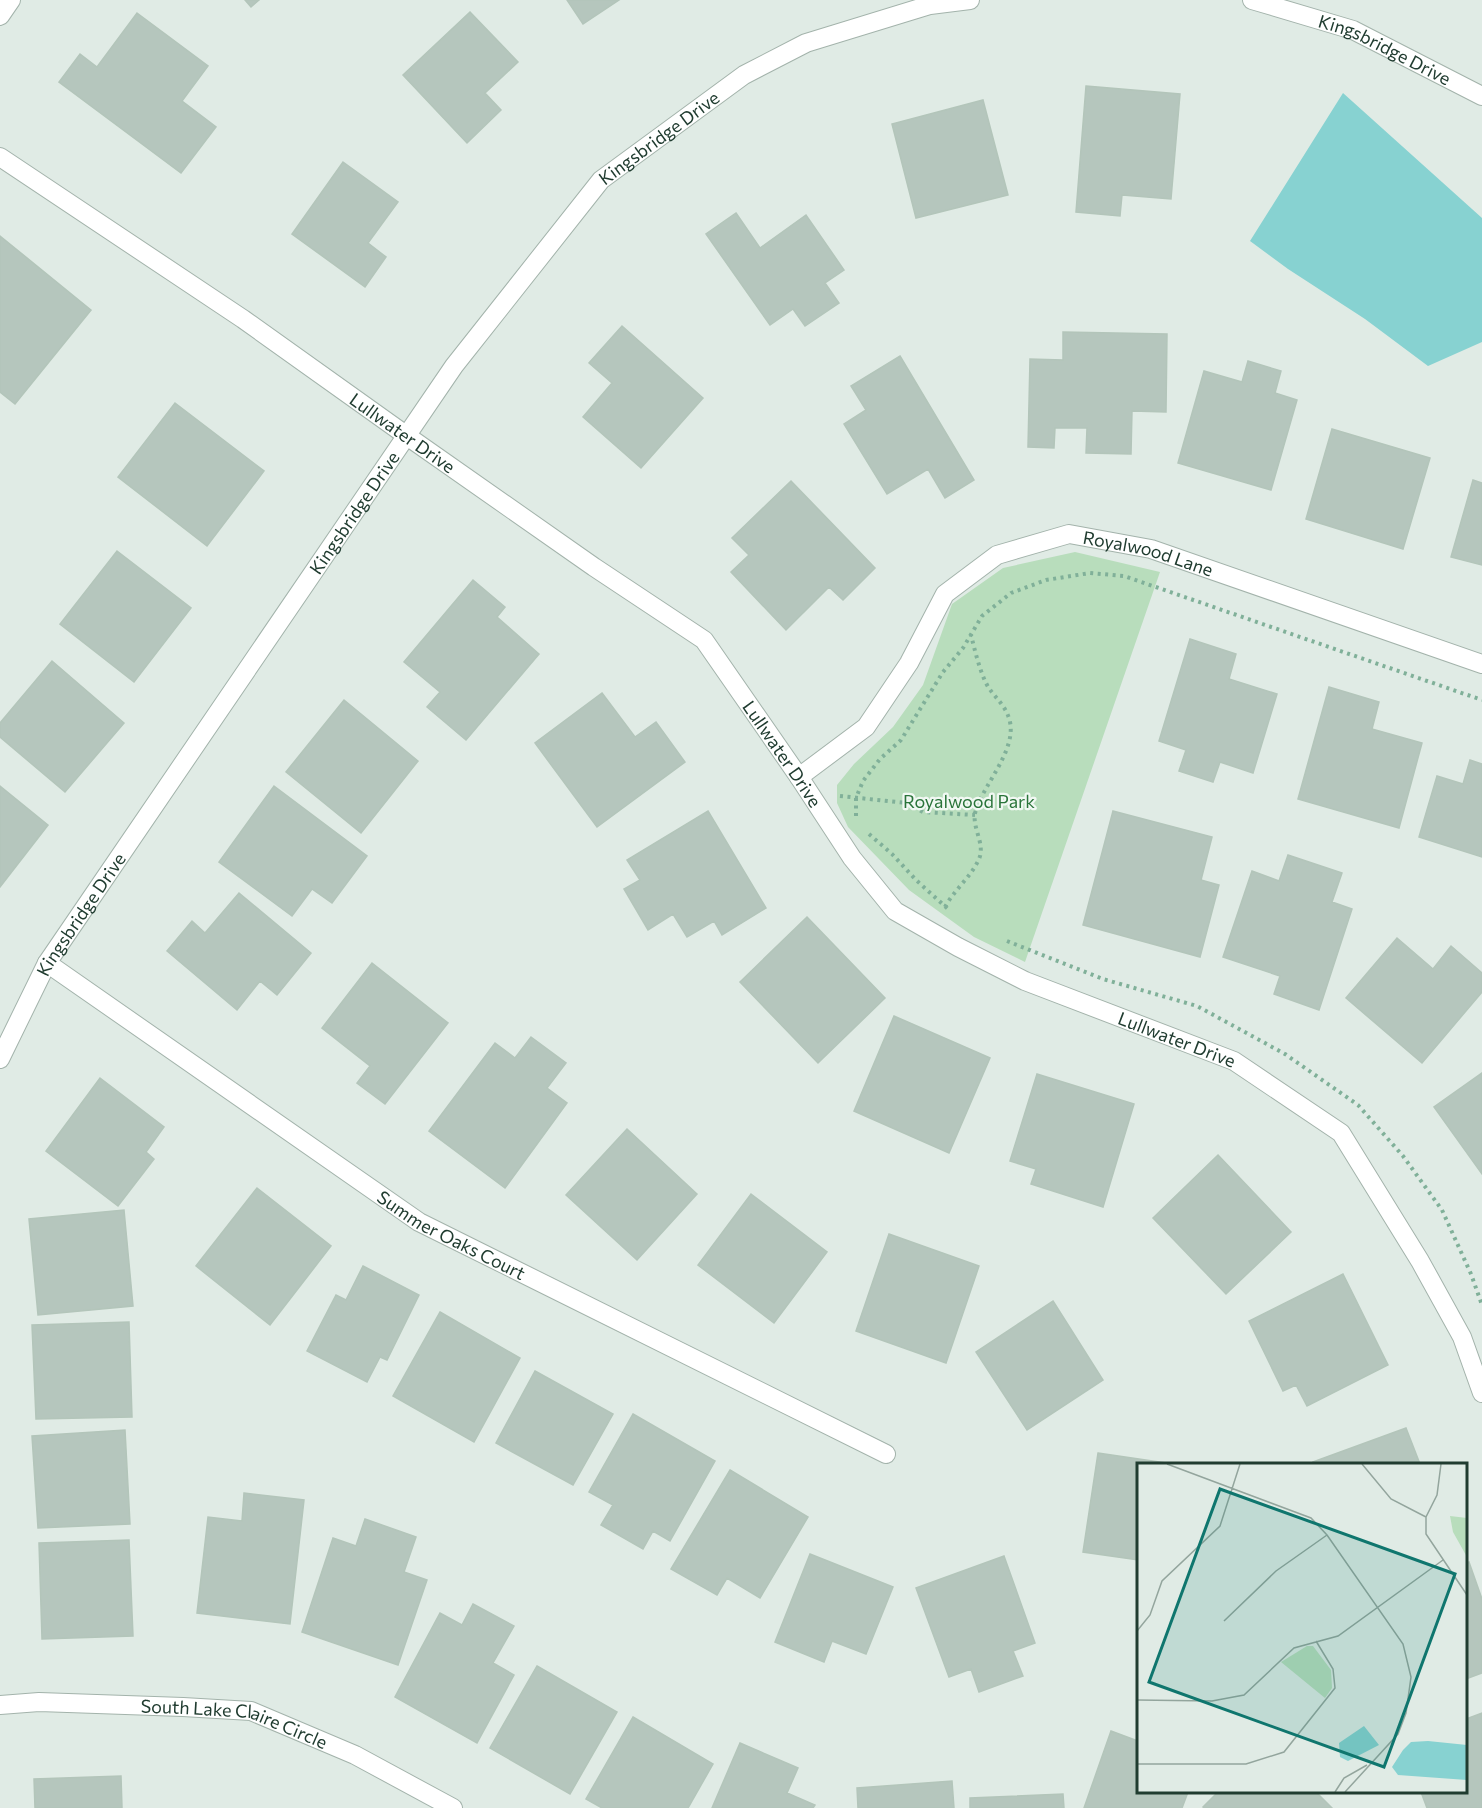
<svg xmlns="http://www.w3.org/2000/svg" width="1482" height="1808" viewBox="0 0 1482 1808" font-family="Commissioner,sans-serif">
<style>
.green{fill:#b8ddbc}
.water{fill:#87d2d1}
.building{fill:#b5c6bd;stroke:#b3c5ba;stroke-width:1.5}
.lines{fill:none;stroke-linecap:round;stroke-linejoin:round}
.minor-casing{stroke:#a3b3ab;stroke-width:20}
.path{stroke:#80b099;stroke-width:4;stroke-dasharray:3 4.5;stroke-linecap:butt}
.minor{stroke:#fff;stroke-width:18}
.labels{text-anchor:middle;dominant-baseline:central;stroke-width:4.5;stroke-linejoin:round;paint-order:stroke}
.street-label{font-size:18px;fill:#203c30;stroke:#f1f8f3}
.park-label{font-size:18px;fill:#2a743a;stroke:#f1f8f3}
.inset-road{fill:none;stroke:#93a59d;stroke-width:1.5}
.view{fill:#0f766e;fill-opacity:0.15;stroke:#0f766e;stroke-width:3}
.inset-edge{fill:none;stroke:#203c30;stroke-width:3}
</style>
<rect width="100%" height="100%" fill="#e0ebe5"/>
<path class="green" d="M1075,552L1160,572L1025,962L974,937L909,890L848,827L837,803V785L854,764L893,727L923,685L952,604L1003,568Z"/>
<path class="water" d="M1343,93L1482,218V342L1428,366L1365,319L1288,269L1250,241Z"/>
<path class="building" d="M245,0H259L251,7Z
M567,0H619L583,24Z
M470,12L518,62L485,93L501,110L467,143L403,75Z
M137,13L208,66L182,101L216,127L181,173L59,82L80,54L97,67Z
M1086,86L1180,94L1171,199L1122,195L1120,216L1076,212Z
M983,100L1008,195L916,218L892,124Z
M343,162L398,202L368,243L386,257L365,287L292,234Z
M736,213L760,248L806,215L844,270L825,283L839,303L805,326L793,309L770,325L706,234Z
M0,236L91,310L15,404L0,392Z
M622,326L703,398L641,468L583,417L612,383L589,363Z
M1063,332L1167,334L1166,412L1132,411L1131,454L1086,453L1087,428H1055L1054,448L1028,447L1030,359L1063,360Z
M900,356L974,480L945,498L928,469L887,494L844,424L866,410L851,386Z
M1248,361L1281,371L1275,393L1297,400L1271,490L1178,463L1204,371L1242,382Z
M175,403L264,471L207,546L118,477Z
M1332,429L1430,458L1403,549L1306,519Z
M1473,480L1482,483V565L1451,557Z
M791,481L875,568L843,600L829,587L786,630L731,572L749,555L732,538Z
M117,551L191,608L134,682L60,624Z
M473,580L505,607L497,617L539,654L466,740L427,707L440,692L404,662Z
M1190,639L1236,654L1229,679L1277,694L1253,773L1220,762L1213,782L1179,771L1186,750L1159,741Z
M52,661L124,723L65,792L0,737V723Z
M1329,687L1379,702L1372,729L1422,743L1399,828L1298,799Z
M602,693L635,737L656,722L685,762L597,827L535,743Z
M344,700L418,761L361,833L286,772Z
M1470,760L1482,764V857L1419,837L1437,776L1463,784Z
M0,786L48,825L0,887Z
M274,786L367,856L332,903L312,889L292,916L219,862Z
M708,811L766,908L722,935L714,921L687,937L673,914L648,930L624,889L640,880L627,860Z
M1113,811L1212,837L1201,880L1219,885L1200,957L1083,925Z
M1288,855L1342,873L1332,902L1352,909L1319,1010L1274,994L1280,976L1223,957L1252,871L1279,881Z
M239,893L311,953L277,995L260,981L237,1010L167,951L192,921L205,933Z
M807,917L885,998L818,1063L740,982Z
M1397,938L1433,969L1451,946L1482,973V992L1422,1063L1346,998Z
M372,963L448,1023L385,1104L357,1083L370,1066L322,1028Z
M894,1016L990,1058L949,1153L854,1111Z
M531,1037L566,1063L547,1088L567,1103L505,1188L429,1131L495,1043L515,1058Z
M1482,1073V1174L1434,1107Z
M1037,1074L1134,1104L1103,1207L1031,1184L1036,1169L1010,1161Z
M100,1078L164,1127L146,1152L154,1159L118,1206L46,1151Z
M627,1129L697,1194L637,1260L566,1195Z
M1218,1155L1291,1232L1226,1294L1153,1218Z
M257,1188L331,1246L270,1325L196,1266Z
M751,1194L827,1252L774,1323L698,1265Z
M124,1210L133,1306L38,1315L29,1219Z
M889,1234L979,1266L946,1363L856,1331Z
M363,1266L419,1295L387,1360L380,1357L367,1382L307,1351L336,1295L346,1300Z
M1343,1274L1388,1365L1307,1406L1296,1385L1283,1391L1249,1321Z
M1053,1301L1103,1380L1027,1430L976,1352Z
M440,1312L520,1358L474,1442L393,1396Z
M129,1322L132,1417L36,1419L32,1325Z
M535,1371L613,1414L573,1485L496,1443Z
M633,1414L715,1461L670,1541L653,1531L643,1549L601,1525L613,1505L589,1492Z
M1406,1428L1420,1464H1314L1313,1462Z
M125,1430L130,1524L38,1528L32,1436Z
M1098,1453L1173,1464H1138V1560L1083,1552Z
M730,1470L808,1517L760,1598L727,1578L717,1595L671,1569Z
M244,1493L304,1500L290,1624L197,1613L208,1517L242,1521Z
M365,1519L416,1537L404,1572L427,1580L398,1665L302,1632L333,1538L356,1546Z
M129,1540L133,1636L42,1639L39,1543Z
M810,1554L893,1587L866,1654L832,1641L824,1662L775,1642Z
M1004,1556L1035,1643L1013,1651L1023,1676L979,1692L971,1669L949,1677L916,1588Z
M1469,1562L1482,1599V1673L1466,1679V1564Z
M473,1604L514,1626L493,1663L514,1675L477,1743L395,1697L440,1613L462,1625Z
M537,1666L617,1712L570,1794L490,1748Z
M1482,1713V1808H1427L1421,1792H1466V1719Z
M633,1717L713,1764L688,1808H602L586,1799Z
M1111,1731L1138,1741V1792H1188L1182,1808H1084Z
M740,1743L798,1768L787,1793L815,1805L813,1808H712Z
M121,1776L122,1808H35L34,1779Z
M952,1781L954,1808H858L857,1788Z
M1218,1792H1316L1332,1808H1204L1203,1807Z
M1063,1794L1064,1808H970V1798Z"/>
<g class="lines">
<defs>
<g id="minor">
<path id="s1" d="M1252,0L1353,30L1482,96"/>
<path d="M0,16L11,0"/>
<path id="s2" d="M0,157L243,319L407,436L594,567L704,640L799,777L852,858L895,911L958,947L1025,981L1234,1061L1341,1133L1420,1261L1462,1337L1482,1393"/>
<path id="s3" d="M799,777L866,727L909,663L945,594L997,555L1069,534L1151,549L1482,664"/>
<path id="s4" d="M47,963L419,1222L886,1454"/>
<path id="s5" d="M0,1059L47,963L454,366L601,180L744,75L806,43L930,5L970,0"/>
<path id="s6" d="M0,1705L39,1702L183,1707L251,1711L355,1755L453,1808"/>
</g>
</defs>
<use href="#minor" class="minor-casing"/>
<path class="path" d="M840,796L907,803L923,812L975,815
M856,816V798L863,781L880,759L901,740L943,672L963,648L982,616L1011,593L1046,580L1090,573L1124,576L1482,700
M869,834L892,854L916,880L948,909
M945,907C954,890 971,877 979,859C986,843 970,826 976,810C984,784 1016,751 1010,722C1006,704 993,697 986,683C979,668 975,651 971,635
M1007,941L1103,979L1197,1006L1285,1054L1358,1105L1403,1156L1442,1210L1471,1274L1482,1305"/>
<use href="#minor" class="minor"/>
</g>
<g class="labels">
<g class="street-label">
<text stroke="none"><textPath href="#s1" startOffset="142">Kingsbridge Drive</textPath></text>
<text stroke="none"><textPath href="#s5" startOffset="1138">Kingsbridge Drive</textPath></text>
<text stroke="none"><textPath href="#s2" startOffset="488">Lullwater Drive</textPath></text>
<text stroke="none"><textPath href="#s5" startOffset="652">Kingsbridge Drive</textPath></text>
<text stroke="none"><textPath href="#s3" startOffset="460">Royalwood Lane</textPath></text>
<text stroke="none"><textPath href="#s2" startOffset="992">Lullwater Drive</textPath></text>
<text stroke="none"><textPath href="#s5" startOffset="166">Kingsbridge Drive</textPath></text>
<text stroke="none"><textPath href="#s2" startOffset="1496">Lullwater Drive</textPath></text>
<text stroke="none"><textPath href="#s4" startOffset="488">Summer Oaks Court</textPath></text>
<text stroke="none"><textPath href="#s6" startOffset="237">South Lake Claire Circle</textPath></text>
</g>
<g class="park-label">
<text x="969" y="801">Royalwood Park</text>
</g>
</g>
<g transform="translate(1137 1463)">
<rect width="330" height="330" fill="#e0ebe5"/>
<path d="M313,53L330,55V94L316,69ZM170,183H176L194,207L195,225L188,235L144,199Z" fill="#b8ddbc"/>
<path d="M227,263L242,282L211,298L203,294L202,280ZM291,278L330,282V317L261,312L255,304L266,287L274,279Z" fill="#87d2d1"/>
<path class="inset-road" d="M30,1L174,55L190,72L266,181L274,214L269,250L261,271L208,329M225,1L254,36L289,54M304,1L300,32L289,54V71L330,132M87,158L139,108L190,72M0,168L13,152L25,118L83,63L103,1M0,237L75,238L107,232L157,185L201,173L306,97M0,301H109L147,289L198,225L196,206L179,178M198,329L207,315L230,302"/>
<path class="view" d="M83,26L318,111L247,304L12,219Z"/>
<rect width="330" height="330" class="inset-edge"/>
</g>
</svg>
